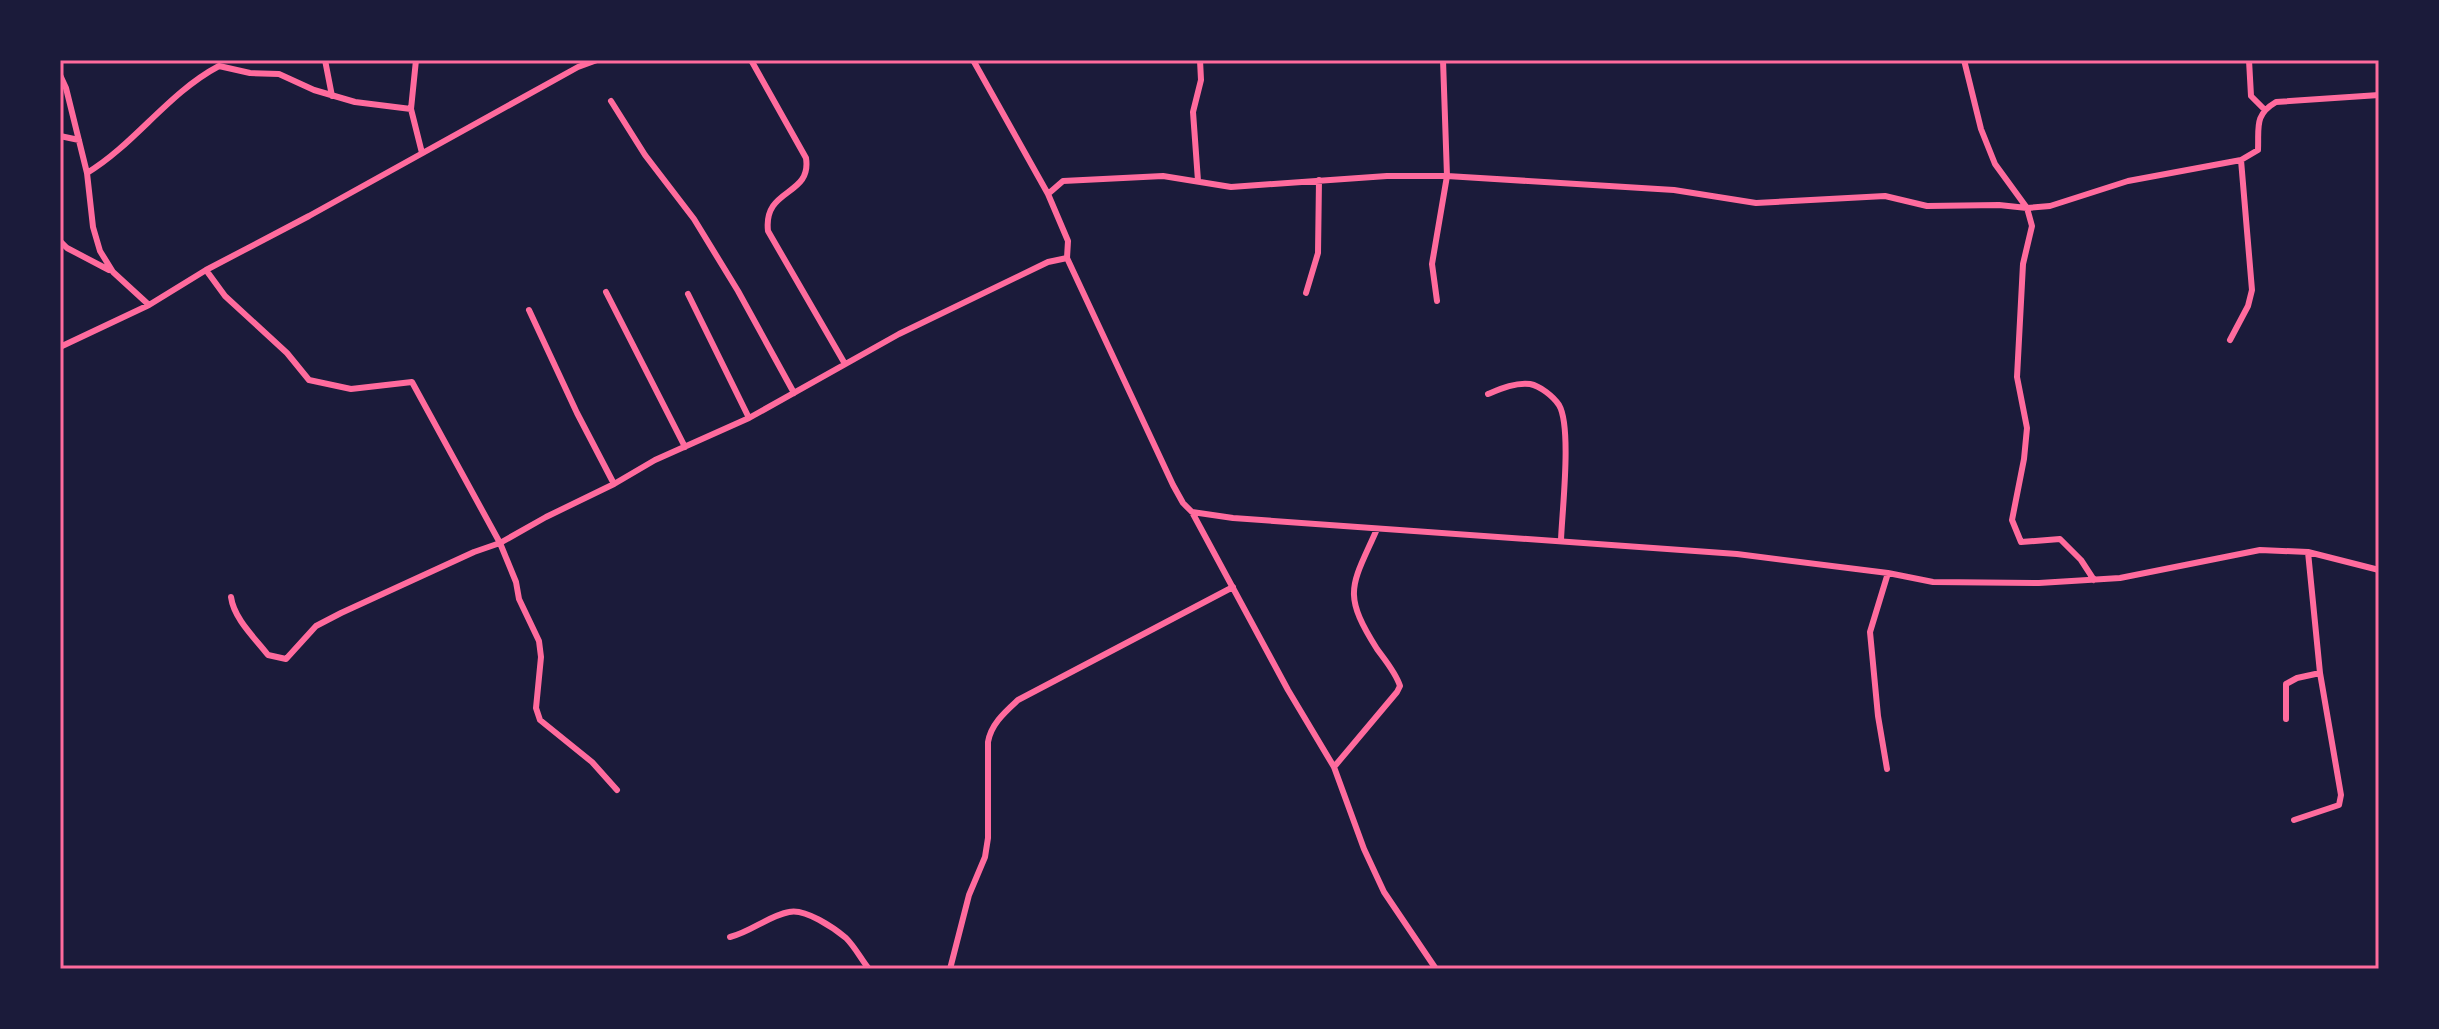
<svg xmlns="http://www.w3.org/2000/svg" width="2439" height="1029" viewBox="0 0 2439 1029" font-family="'Alegreya Sans',sans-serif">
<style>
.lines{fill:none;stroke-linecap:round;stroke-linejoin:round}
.minor{stroke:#ff6b9d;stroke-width:6}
.neatline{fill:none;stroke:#ff6b9d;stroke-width:3}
</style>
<rect width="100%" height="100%" fill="#1b1b3a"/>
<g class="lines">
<path class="minor" d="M325,60L332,96
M416,60L411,109L422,153
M751,60L806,158C812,197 763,187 768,231L845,364
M973,60L1048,194L1068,241L1067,258L1173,485L1183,503L1192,512L1288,690L1334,767L1364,849L1384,892L1436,969
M1964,60L1981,129L1995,164L2027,208L2032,226L2023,264L2017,377L2027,428L2024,459L2012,520L2021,542L2060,539L2081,560L2094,580
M2249,60L2251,96L2264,109
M60,75L66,88L87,173L93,227L100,251L113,272L149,305
M611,101L645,155L694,219L738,291L794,393
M60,136L79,140
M87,173C135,144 168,93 219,66L250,73L279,74L314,90L355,102L411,109
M1198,181L1193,112L1201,80L1200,60
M1048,194L1063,181L1163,176L1231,187L1387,176H1447L1674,190L1756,203L1885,196L1927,206L1999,205L2027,208L2050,206L2128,181L2241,160L2258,150C2259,127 2254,115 2276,102L2379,95
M60,241L67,248L109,270
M206,270L225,296L287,353L309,380L351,389L412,382L500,543L516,582L519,599L539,641L541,657L536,708L540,720L592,762L617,790
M606,292L685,447
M1306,293L1318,253L1319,180
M688,294L749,418
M1437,301L1432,264L1447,176L1443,60
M529,310L577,413L614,484
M2230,340L2248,306L2252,290L2241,160
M60,347L149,305L206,270L309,216L578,67L597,60
M1488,394C1500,389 1516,382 1530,384C1540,386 1553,396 1559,405C1572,427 1562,512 1561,540
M1192,512L1233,518L1737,554L1888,573L1933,582L2039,583L2120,578L2260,550L2308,552L2379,570
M231,597C234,619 255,638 268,655L286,659L316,626L341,613L474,552L500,543L546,517L614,484L655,460L749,418L899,334L1048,262L1067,258
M2286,719V684L2297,678L2320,673
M1334,767L1397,692L1400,686C1396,673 1385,660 1377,649C1341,592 1352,586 1377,529
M1887,769L1878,716L1870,632L1888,573
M2294,820L2339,805L2341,795L2320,673L2308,552
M730,937C751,932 768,916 789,912C805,908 834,928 846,938C855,947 861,959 869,969
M950,969L969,895L985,857L988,838V742C991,724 1005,712 1018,700L1233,587"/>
</g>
<rect width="2439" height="1029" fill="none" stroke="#1b1b3a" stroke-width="124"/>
<rect x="62" y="62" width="2315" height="905" class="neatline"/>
</svg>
